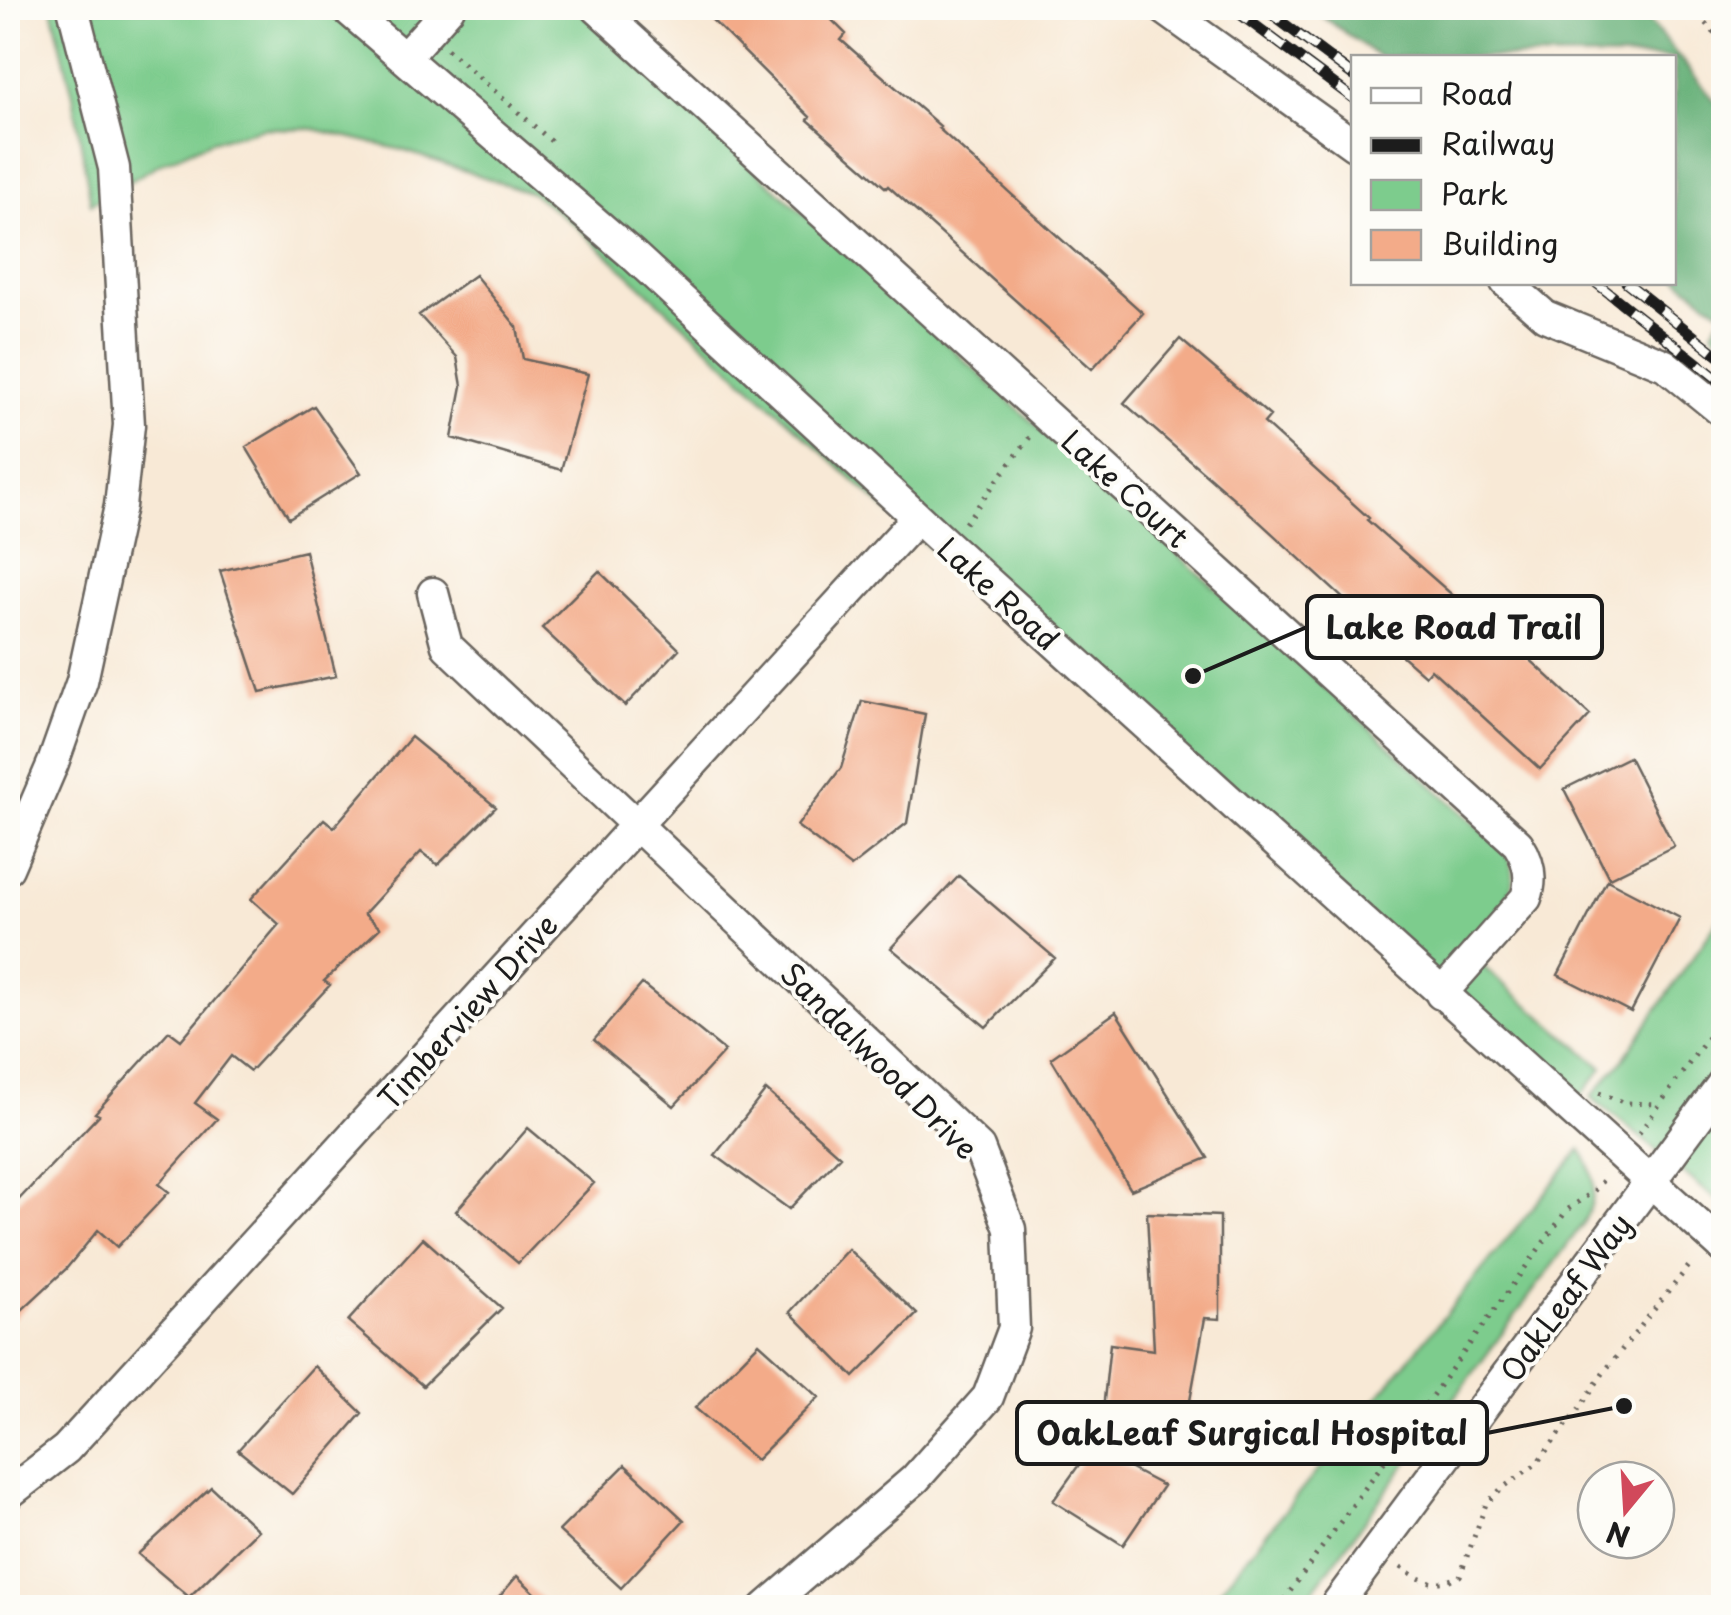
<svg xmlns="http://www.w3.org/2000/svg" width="1731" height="1615" viewBox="0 0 1731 1615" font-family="'Playpen Sans',sans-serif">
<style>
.green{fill:#7dcc8d;stroke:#4c7454;stroke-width:2.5}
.forest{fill:#66b078;stroke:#41664a;stroke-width:2.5}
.building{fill:#f3ab89}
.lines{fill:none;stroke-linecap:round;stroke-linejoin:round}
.minor-casing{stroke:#69645d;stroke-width:35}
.path{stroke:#69645d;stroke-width:5;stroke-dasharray:2.5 8;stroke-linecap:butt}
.minor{stroke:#fff;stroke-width:30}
.rail-casing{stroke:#1c1c1c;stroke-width:11}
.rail{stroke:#fdfcf7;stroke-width:8;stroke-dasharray:22;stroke-linecap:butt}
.labels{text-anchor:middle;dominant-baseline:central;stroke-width:8;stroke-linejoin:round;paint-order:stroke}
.street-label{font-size:30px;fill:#1c1c1c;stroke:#fdfcf7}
.leader{fill:none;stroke:#1c1c1c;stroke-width:4}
.callout-dot{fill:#1c1c1c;stroke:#fdfcf7;stroke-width:4}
.callout{fill:#fdfcf7;stroke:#1c1c1c;stroke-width:4}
.callout-label{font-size:32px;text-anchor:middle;font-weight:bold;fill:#1c1c1c}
</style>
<rect width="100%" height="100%" fill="#fdfcf7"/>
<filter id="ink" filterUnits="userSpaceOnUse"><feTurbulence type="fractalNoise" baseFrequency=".01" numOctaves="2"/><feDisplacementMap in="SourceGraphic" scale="20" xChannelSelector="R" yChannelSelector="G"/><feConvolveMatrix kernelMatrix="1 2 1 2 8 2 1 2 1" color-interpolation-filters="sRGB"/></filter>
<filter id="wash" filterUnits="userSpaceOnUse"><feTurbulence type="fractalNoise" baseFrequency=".0048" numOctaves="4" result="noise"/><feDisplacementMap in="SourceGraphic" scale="40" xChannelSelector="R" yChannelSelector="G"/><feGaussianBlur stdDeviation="2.25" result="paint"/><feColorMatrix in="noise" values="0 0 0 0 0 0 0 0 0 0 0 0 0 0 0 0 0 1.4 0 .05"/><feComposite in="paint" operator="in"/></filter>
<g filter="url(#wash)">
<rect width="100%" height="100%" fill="#f8e9d6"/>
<path class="green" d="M52,8H443L462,17L470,8H577L1506,852C1530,894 1488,920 1462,949L1603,1068L1570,1110L874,499L575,225L532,193L402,150L314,129L264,128L212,141L161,163L91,204L73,95Z
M1723,913V1205L1591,1097L1622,1061Z
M1581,1149C1597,1177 1599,1196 1582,1225L1301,1607H1206Z"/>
<path class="forest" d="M1311,8H1639L1723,111V342L1712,331L1723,313L1674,276V58L1379,57Z"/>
<g id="blocks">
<path class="building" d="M700,8H820L846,34L841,40L940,126L938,128L1143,313L1092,369L888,186L886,188L808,120L810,117Z
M475,275L517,327L523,359L588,374L561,470L452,438L462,386L457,357L419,315Z
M1180,339L1270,416L1264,423L1369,518L1367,520L1507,643L1509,640L1590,715L1540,769L1431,669L1425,676L1344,605L1347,602L1239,503L1124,403Z
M314,406L361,473L289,518L246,447Z
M305,551L336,676L260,692L220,571Z
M599,571L679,649L625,706L542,628Z
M862,701L925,714L907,823L851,867L797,826L841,768Z
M411,737L496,807L438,865L421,852L364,914L380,928L324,981L330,985L250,1071L231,1056L195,1103L217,1119L159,1184L169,1192L117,1247L98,1230L66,1269L8,1323V1211L99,1115L95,1113L169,1031L181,1040L279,924L251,899L324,819L334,827Z
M1629,757L1674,846L1609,878L1564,789Z
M959,876L1055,958L986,1027L891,948Z
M1607,880L1680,918L1631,1012L1558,975Z
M642,984L725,1051L674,1106L594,1040Z
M1116,1012L1208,1158L1131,1190L1051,1058Z
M766,1090L840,1156L789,1209L715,1155Z
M528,1128L594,1183L518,1263L456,1211Z
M1147,1213L1220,1216V1319L1205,1318L1182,1445L1101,1428L1110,1344L1154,1350Z
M423,1238L502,1308L423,1386L348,1321Z
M848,1249L917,1314L854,1377L790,1312Z
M759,1343L819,1397L756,1460L695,1408Z
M314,1366L362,1413L292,1494L238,1450Z
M1091,1448L1163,1486L1123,1545L1053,1501Z
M625,1465L684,1520L621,1588L559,1531Z
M211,1487L258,1530L189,1597L138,1554Z
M517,1576L551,1608H490Z"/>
</g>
</g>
<g filter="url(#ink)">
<use href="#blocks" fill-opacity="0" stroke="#69645d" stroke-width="2.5"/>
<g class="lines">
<defs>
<path id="minor" d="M346,8L633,255L945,543L1724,1248
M597,8L1518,844C1529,861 1533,879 1526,898L1441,994
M1163,8L1354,145
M405,57L449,8
M1506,282L1545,316L1665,365L1724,413
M433,593L447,646L979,1148L1010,1229L1014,1328L988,1397L915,1479L765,1608
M8,868L53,763L82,681L120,506L129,425L114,168L73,8
M8,1494L66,1449L917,518
M1334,1608L1724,1082"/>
</defs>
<use href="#minor" class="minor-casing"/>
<path class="path" d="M1691,8L1724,43
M447,49L551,141
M965,523L1030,437
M1599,1093L1626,1103L1659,1104
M1639,1133L1724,1015
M1401,1567C1423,1583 1435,1587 1460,1576L1486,1504L1501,1489L1536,1464L1576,1413L1604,1372L1693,1261
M1278,1608L1567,1210L1594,1191L1605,1178"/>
<use href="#minor" class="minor"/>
<defs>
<path id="rail" d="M1232,8L1354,99
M1263,8L1354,76
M1595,282L1724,384
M1626,282L1724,360"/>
</defs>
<use href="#rail" class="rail-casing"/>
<use href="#rail" class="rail"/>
</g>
</g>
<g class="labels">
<g class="street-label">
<text transform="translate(1126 488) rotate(42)">Lake Court</text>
<text transform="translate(999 593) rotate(42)">Lake Road</text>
<text transform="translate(467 1011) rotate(-48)">Timberview Drive</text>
<text transform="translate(880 1060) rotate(45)">Sandalwood Drive</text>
<text transform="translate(1565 1297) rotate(-54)">OakLeaf Way</text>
</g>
</g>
<path class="leader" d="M1193 676L1307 627M1624 1406L1487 1433"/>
<g class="callout-dot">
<circle cx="1193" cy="676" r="10"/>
<circle cx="1624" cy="1406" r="10"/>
</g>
<g class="callout">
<rect x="1307" y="596" width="295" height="62" rx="10"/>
<rect x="1017" y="1402" width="470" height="62" rx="10"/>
</g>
<g class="callout-label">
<text x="1454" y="639">Lake Road Trail</text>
<text x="1252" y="1445">OakLeaf Surgical Hospital</text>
</g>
<rect width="1731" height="1615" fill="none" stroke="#fdfcf7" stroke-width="40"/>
<rect x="1351" y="55" width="325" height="230" fill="#fdfcf7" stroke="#a3a29f" stroke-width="2.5"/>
<rect x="1371" y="88" width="50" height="15" fill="#ffffff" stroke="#a3a29f" stroke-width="2.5"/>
<text x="1441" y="105" font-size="30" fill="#1c1c1c">Road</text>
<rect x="1371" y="138" width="50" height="15" fill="#1c1c1c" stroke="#a3a29f" stroke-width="2.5"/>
<text x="1441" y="155" font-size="30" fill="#1c1c1c">Railway</text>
<rect x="1371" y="180" width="50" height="30" fill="#7dcc8d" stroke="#a3a29f" stroke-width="2.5"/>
<text x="1441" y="205" font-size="30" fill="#1c1c1c">Park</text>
<rect x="1371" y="230" width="50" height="30" fill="#f3ab89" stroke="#a3a29f" stroke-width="2.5"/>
<text x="1441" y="255" font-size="30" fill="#1c1c1c">Building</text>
<g transform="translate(1626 1510) rotate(198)"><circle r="48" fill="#fdfcf7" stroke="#a3a29f" stroke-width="2.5"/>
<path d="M0-8L18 38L0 25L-18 38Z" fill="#d1495b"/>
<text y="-15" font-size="28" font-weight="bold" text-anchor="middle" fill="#1c1c1c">N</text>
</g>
</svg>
